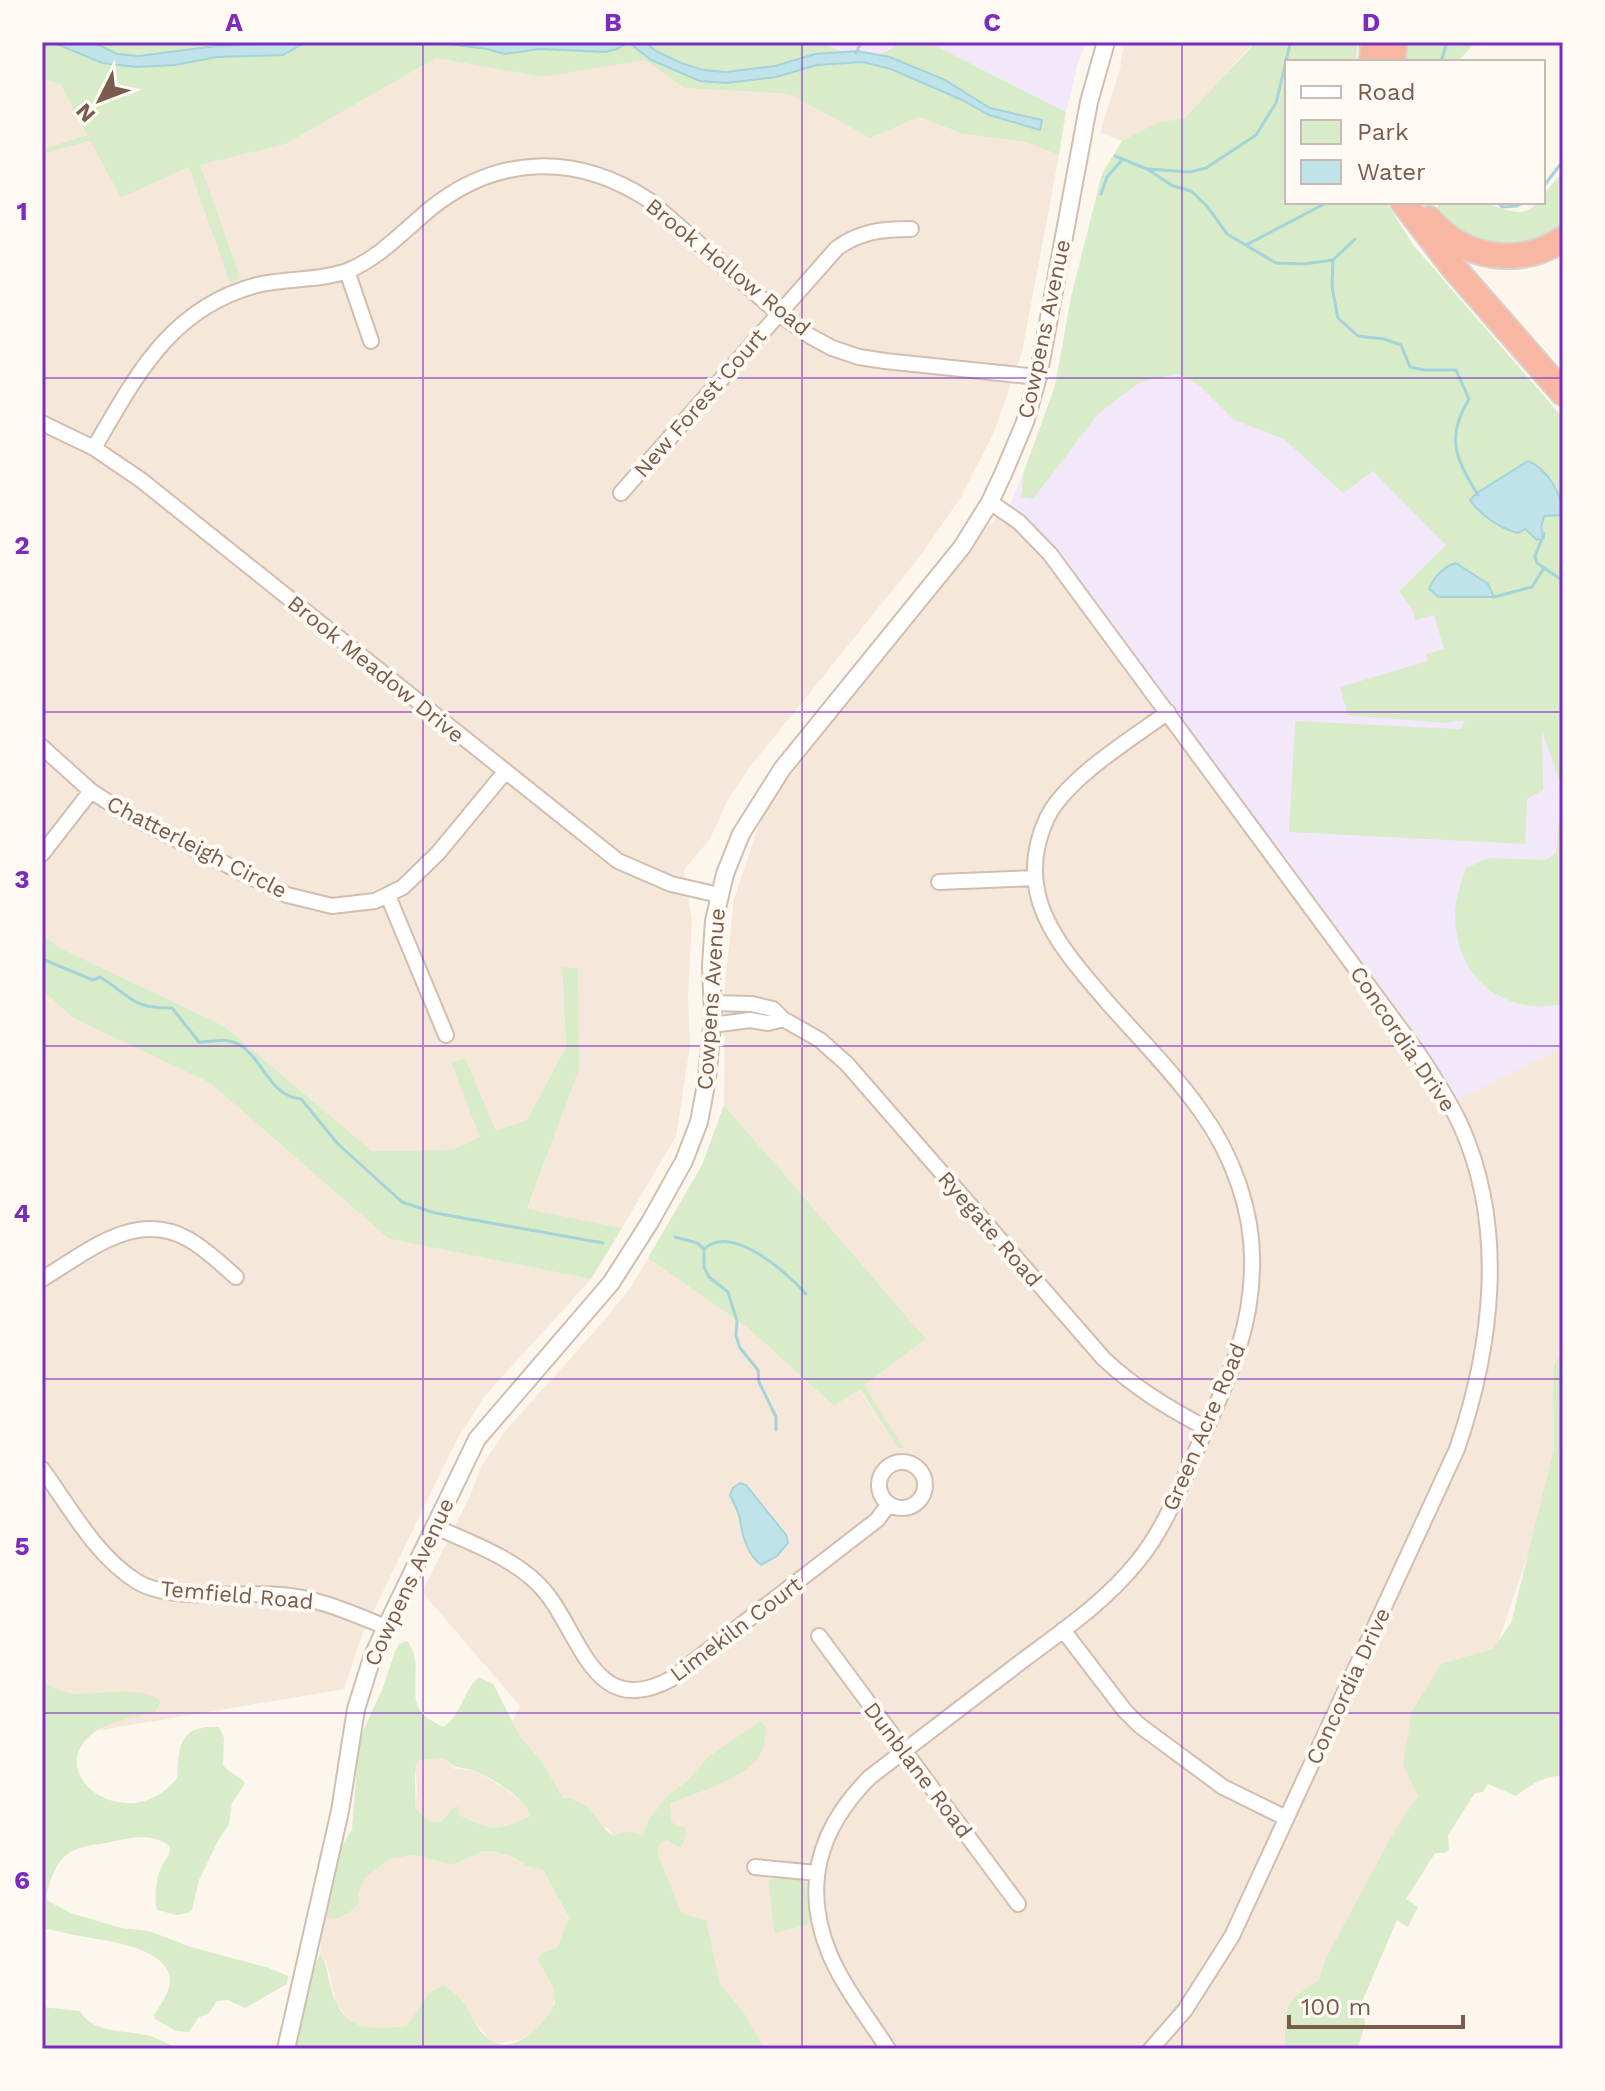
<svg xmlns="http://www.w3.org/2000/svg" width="1605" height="2091" viewBox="0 0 1605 2091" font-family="'Work Sans',sans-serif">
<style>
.residential{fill:#f5e8da}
.education{fill:#f3e8fa}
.green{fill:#d8ecc9;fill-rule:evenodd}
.water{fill:#bfe3e8;stroke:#a5d3da;stroke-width:2}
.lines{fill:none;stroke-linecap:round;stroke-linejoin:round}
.stream{stroke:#a5d3da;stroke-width:3}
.minor-casing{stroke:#d1beb0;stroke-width:18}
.tertiary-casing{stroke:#d1beb0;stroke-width:20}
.motorway-casing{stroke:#dad1cd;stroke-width:28}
.minor{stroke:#fff;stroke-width:14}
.tertiary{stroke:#fff;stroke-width:16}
.motorway{stroke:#f7b7a3;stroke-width:24}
.grid{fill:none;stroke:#7b2cbf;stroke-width:2;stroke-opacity:0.55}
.labels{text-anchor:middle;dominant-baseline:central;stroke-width:8;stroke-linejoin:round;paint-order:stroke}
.street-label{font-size:22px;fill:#7a5c4d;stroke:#fffaf3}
.neatline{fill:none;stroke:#7b2cbf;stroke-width:3}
.grid-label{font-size:26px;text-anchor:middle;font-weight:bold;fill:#7b2cbf}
</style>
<rect width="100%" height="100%" fill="#fdf6ec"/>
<path class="residential" d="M1124,42H1254L1154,155L1100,132L1120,69Z
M436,58L541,77L645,59L685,88L789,94L870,138L919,117L963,134L1027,142L1059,155L1022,352L994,432L961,497L921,555L749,768L728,799L710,839L684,870L692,921L688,997L690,1046L676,1136L622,1228L527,1210L579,1070L562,968L566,1047L527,1120L496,1132L465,1058L451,1064L481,1137L452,1150L372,1151L224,1026L58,947L42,934V154L90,141L121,198L189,167L231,283L241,279L199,165L286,144Z
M42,78L61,84L87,135L42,149Z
M1010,504L1050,542L1412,1028L1458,1099L1563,1047V1481L1535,1534L1478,1701L1299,2049H750L607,1827L604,1828L488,1768L520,1706L422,1592L470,1496L481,1467L496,1445L507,1429L602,1323L631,1287L648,1258L748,1328L834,1406L859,1389L898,1448L863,1385L925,1339L724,1105L725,985L734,899L765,807L987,527Z
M42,990L73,1018L210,1083L389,1239L591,1279L484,1397L456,1441L361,1637L344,1689L42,1740Z
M443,1758L455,1769L473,1770L503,1787L528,1808L532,1816L501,1829L485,1827L457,1813L459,1807L451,1810L440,1823H432L425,1819L415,1807L417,1790L415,1767L418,1760Z
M483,1851H491L515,1857L527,1866L543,1870L569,1919L557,1948L541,1953L556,1995L552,2010L538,2029L523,2039L499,2043L491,2041L469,2015L462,2000L429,1993L407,2026L374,2029L350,2022L336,2003L326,1962L320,1954L323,1910L328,1917L335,1919L347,1915L364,1879L390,1859L414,1855L453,1865Z"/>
<path class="education" d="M821,42H904L864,64Z
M928,42H1086L1078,63L1066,112Z
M1104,225L1563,642V1047L1459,1099L1412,1028L1050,542L1010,504L1038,439L1055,386L1071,297Z"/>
<path class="green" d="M42,42H821L864,63L904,42H928L1066,112L1059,155L1026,142L963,134L919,117L870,138L789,94L684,88L645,60L541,77L436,58L286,144L200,165L241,279L230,283L189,167L121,198L90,141L42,154V149L87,135L61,85L42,78Z
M1256,42H1358L1356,62H1287V202H1386L1414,246L1563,418V1004C1503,1016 1456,978 1455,916C1454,905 1462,879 1466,868L1489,858L1546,860L1556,852L1562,788L1542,731L1543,790L1527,799L1525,844L1289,832L1295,721L1461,729L1465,720L1445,723L1348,715L1340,687L1428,661L1426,654L1444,649L1434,615L1415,620L1412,609L1399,591L1446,545L1373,471L1343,493L1284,439L1234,420L1200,386L1178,374L1140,382L1098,414L1033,499L1021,497L1024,471L1055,386L1071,297L1102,174L1122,141L1157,123L1185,118Z
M1408,42H1476L1457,62H1404Z
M1563,171V226C1542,245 1501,255 1474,243C1460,236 1446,221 1434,212L1441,202C1453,202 1466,201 1479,202C1498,203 1519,224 1538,202H1543V195Z
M42,934L58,947L224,1026L372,1151L452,1150L480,1137L451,1063L465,1058L496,1131L527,1120L566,1047L562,967L578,968L579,1070L527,1209L622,1228L591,1279L389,1239L210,1083L73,1018L42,990Z
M724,1105L926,1339L864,1385L904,1448H898L860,1389L834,1406L748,1328L648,1258L702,1165Z
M1563,1350V1776C1545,1775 1531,1785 1516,1796L1488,1784L1483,1792L1475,1793L1448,1835L1449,1850L1445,1853H1435L1406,1899L1418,1907L1408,1927L1397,1920L1362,2002L1365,2023L1358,2049H1285C1285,2008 1283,2002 1319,1980L1325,1960L1396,1828L1418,1796L1403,1765L1412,1711L1441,1664L1493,1649L1511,1623L1554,1449L1553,1367Z
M407,1641C425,1663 407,1692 421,1712C425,1718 436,1723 443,1727C461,1717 463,1690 479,1677L494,1685L520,1737L542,1762L563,1798C594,1801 591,1819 613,1836L627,1831L643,1836L648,1821L667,1796L686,1782L707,1758L760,1721L766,1727C765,1736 765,1746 761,1753C750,1777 694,1794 670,1803L671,1821L677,1826L685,1827L686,1835L681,1848L667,1840L660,1844L657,1852L682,1914L706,1920L720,1984L746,2016L764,2049L296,2047L310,1975L320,1954C327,1964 327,1973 330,1984C341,2031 365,2030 407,2026L429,1993L443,1985C449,1989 458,1995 462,2001C471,2013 477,2032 492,2041C516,2055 547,2023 555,2003L553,1987L538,1960L541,1953L557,1948L569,1918L543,1870L527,1866L514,1857L491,1851H483L453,1865L414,1855L390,1859L364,1879L358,1895L359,1903C349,1913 342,1921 328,1918L323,1910L335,1857L352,1829L359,1740L382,1690L395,1652L399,1644ZM443,1758C459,1772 461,1765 477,1772C495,1780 523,1797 531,1816C494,1832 494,1832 458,1814L459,1806L451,1810L440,1823C428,1823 423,1816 415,1807C417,1792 412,1773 418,1760Z
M42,1682C52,1687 66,1694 78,1694C105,1694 133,1686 159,1699L160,1703L155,1712C135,1718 108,1720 91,1735C42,1777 131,1838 177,1778C179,1745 179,1725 219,1727L224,1738L223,1765C229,1773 238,1775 245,1783L232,1803L229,1824L218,1841L199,1880L192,1910L189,1913L177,1915L157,1910C154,1899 156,1881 160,1870C163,1861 170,1858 170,1847C156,1833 132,1837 115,1841C85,1848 65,1843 52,1877C48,1886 46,1892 48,1901L71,1913L121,1928L149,1931L191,1947L269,1968L288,1976L287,1984L245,2008L228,2000L217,2001L209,2013L198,2018L189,2032L176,2031L155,2019L154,2015C160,2005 170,1993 170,1981C170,1948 108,1941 85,1937C70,1935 57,1930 42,1928Z
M795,1876L806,1883L810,1924L775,1933L768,1880Z
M42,2007L80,2011C92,2034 129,2030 150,2036C160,2039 170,2045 179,2049H42Z"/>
<path class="water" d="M52,42H93L117,54L139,56L216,46L306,42L283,55L217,57L175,65L137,67L102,63Z
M435,42H628L617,49L605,52L540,49L504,54L487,49Z
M628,42H645L656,51L681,63L703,70L726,72L775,66L815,54L857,51L890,57L945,80L990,108L1042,120L1040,130L989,115L962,100L891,69L863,62L817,65L776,77L726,83L700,81L651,60Z
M1528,461C1547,468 1563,496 1563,515L1544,516L1541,528L1544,538L1537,540L1525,529L1518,533C1501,529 1480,515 1470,500L1477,493Z
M1456,563L1488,584L1494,597H1439L1429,589C1433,578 1444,566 1456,563Z
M740,1483L746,1485L786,1535L788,1543L777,1556L761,1565C747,1554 742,1535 740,1519C739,1512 733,1502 730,1495L733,1488Z"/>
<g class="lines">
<path class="stream" d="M856,53L861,42
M1441,62L1447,42
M1563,71V77
M1115,156L1147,169L1173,186L1191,191L1207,206L1227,234L1276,263L1304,264L1333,260L1332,287L1338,318L1358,336L1384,339L1401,345L1410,367L1424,370H1456L1469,399C1445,438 1456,459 1478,495
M1149,169L1190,172L1206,168L1256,135L1276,103L1290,44
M1543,187L1563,161
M1101,194L1107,177L1122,160
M1498,202L1502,207L1517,206L1524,202
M1246,245L1328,202
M1333,260L1355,239
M1544,534L1535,556L1537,563L1563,581
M1494,597L1532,587L1544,568
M42,959L93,980L100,977C130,995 131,1009 172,1008L199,1042C212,1042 225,1038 236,1043C264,1057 268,1096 301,1099L338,1144L402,1202L435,1213L603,1243
M675,1237L697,1243L704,1249V1267L709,1277L728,1292L737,1321L736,1336L740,1348L758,1370L759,1382L776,1417V1430
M704,1249C732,1223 786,1272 806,1294"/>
<defs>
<path id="minor" d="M347,271L371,341
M42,423L94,448L141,480L618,861L671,884L719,895
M94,448C136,376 170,308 257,285C286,278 319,281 347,271C378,259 405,230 430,209C498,154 578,153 650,201L778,313L810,336L832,348L859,357L885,361L1038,377
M621,493L837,248C861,231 883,229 911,229
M990,502L1019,522L1050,554L1418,1053C1434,1077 1449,1100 1461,1126C1507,1229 1492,1347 1457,1449L1232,1936L1185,2010L1151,2049
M42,747L91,791L128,815L287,895L332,906L375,901L403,887L438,853L505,772
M42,854L91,791
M939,882L1035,878
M388,896L446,1035
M712,1003L752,1004L773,1009L783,1019L820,1040L847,1064L1104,1359C1135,1388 1168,1408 1206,1428
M712,1025L750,1020L768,1023L783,1019
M42,1279C86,1253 135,1209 188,1239C206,1249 221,1264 236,1277
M879 1485a23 23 0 1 1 46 0a23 23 0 1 1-46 0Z
M42,1469C70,1507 95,1555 136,1581C172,1603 239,1591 281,1595C319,1598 351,1613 386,1627
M434,1526C468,1542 509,1556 536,1582C580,1622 588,1724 671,1679L877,1520L889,1504
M1063,1630L1125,1711L1139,1725L1223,1787L1286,1818
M819,1636L1018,1904
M755,1867L817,1873
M888,2049C869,2019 844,1988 830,1955C801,1886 819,1828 870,1777C922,1737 974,1698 1026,1658C1065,1629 1107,1600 1138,1561C1169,1523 1185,1473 1206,1429C1230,1375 1251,1329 1252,1268C1254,1213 1233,1155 1200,1110C1173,1072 1139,1038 1108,1003C1061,948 1011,895 1047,818C1066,778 1133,738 1168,712"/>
<path id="tertiary" d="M286,2049L340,1811L356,1709L372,1658L386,1627L477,1439L611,1283L650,1222L684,1161L699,1122L707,1079L713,1014L711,966L714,921L725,874L741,834L782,769L962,547L990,502L1004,472L1025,422L1038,377L1089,102L1106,42"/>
<path id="motorway" d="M1372,62L1373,42
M1392,62L1395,42
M1403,202L1453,267L1563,393
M1429,219C1463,259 1519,268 1563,239"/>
</defs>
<use href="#minor" class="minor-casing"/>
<use href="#tertiary" class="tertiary-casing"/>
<use href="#motorway" class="motorway-casing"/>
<use href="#minor" class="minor"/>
<use href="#tertiary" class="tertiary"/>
<use href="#motorway" class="motorway"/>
</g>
<path class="grid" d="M423,42V2049M802,42V2049M1182,42V2049M42,378H1563M42,712H1563M42,1046H1563M42,1379H1563M42,1713H1563"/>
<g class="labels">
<g class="street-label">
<text transform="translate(728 267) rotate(39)">Brook Hollow Road</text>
<text transform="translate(1044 329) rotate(-78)">Cowpens Avenue</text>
<text transform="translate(700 403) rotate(-49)">New Forest Court</text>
<text transform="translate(376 669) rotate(39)">Brook Meadow Drive</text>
<text transform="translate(197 847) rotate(27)">Chatterleigh Circle</text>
<text transform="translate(711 999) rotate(-86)">Cowpens Avenue</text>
<text transform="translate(1403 1039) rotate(56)">Concordia Drive</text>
<text transform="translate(990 1229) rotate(49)">Ryegate Road</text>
<text transform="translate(1204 1427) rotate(-67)">Green Acre Road</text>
<text transform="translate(409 1582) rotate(-65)">Cowpens Avenue</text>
<text transform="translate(237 1595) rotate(5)">Temfield Road</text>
<text transform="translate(736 1629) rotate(-37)">Limekiln Court</text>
<text transform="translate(1348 1686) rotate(-65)">Concordia Drive</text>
<text transform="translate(918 1770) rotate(53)">Dunblane Road</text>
</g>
</g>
<rect width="1605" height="2091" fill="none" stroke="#fffaf3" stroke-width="88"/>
<rect x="1285" y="60" width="260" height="144" fill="#fffaf3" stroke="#cabbb1" stroke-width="2"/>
<rect x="1301" y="86" width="40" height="12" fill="#ffffff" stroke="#cabbb1" stroke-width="2"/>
<text x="1357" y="100" font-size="24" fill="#7a5c4d">Road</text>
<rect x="1301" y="120" width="40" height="24" fill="#d8ecc9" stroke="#cabbb1" stroke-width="2"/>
<text x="1357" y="140" font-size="24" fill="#7a5c4d">Park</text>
<rect x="1301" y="160" width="40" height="24" fill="#bfe3e8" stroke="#cabbb1" stroke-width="2"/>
<text x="1357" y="180" font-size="24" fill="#7a5c4d">Water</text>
<g transform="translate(100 100) rotate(228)" stroke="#fffaf3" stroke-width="6" paint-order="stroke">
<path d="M0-6L14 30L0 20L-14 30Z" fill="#7a5c4d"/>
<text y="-12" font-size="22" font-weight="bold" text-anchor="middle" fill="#7a5c4d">N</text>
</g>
<path d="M1289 2015v12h174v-12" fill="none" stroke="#7a5c4d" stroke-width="4"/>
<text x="1301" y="2015" font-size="24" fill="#7a5c4d" stroke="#fffaf3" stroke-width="6" paint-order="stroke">100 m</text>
<rect x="44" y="44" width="1517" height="2003" class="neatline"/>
<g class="grid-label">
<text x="234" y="31">A</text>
<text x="613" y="31">B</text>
<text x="992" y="31">C</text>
<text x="1371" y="31">D</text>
<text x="22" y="220">1</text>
<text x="22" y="554">2</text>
<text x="22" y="888">3</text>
<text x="22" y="1222">4</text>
<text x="22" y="1555">5</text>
<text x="22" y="1889">6</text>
</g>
</svg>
